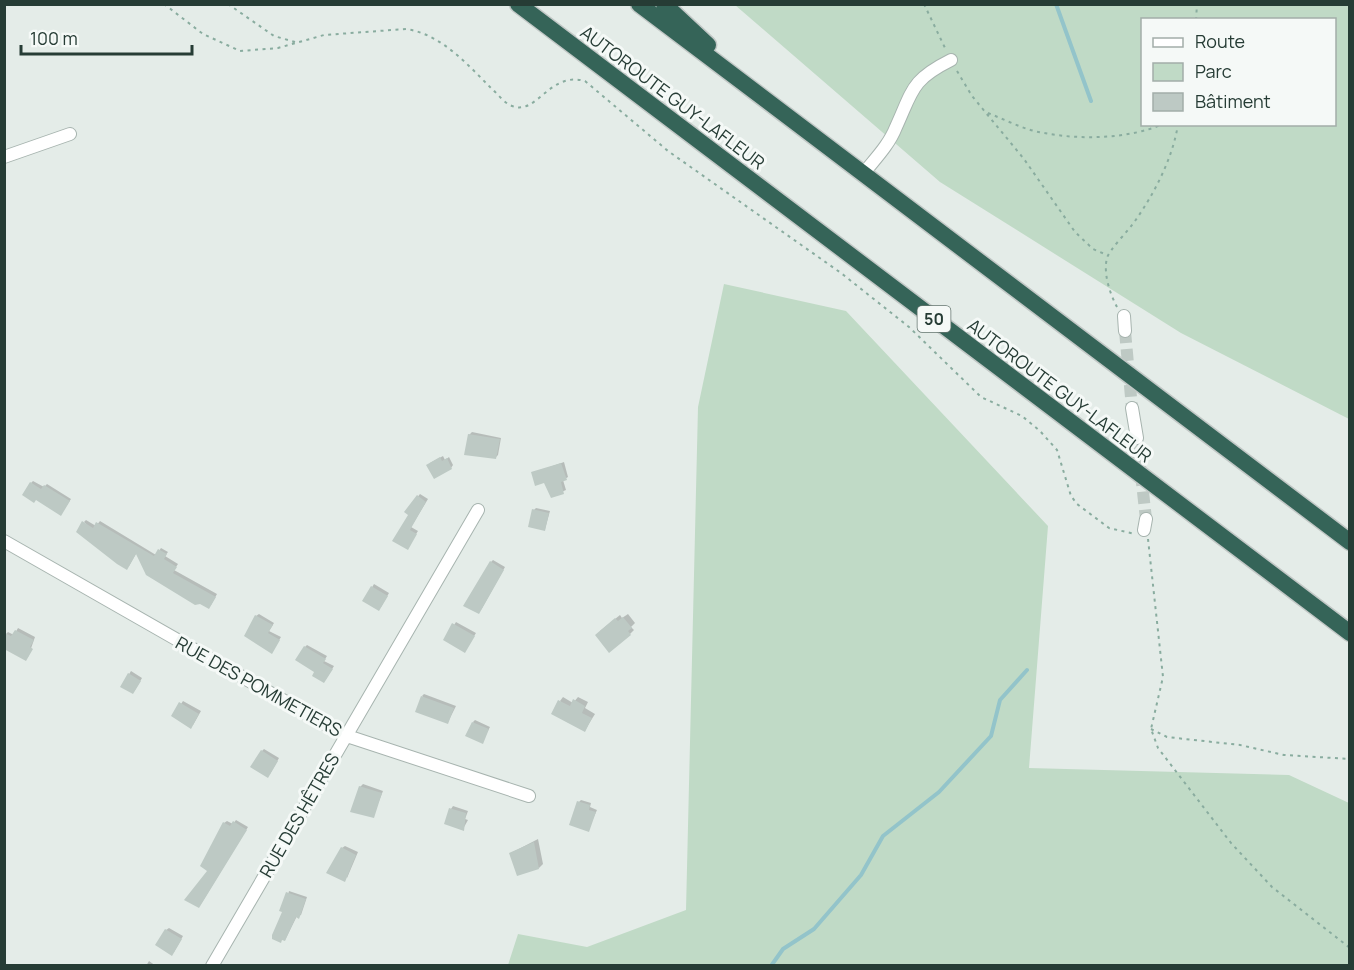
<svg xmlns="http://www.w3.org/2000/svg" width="1354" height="970" viewBox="0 0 1354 970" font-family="Manrope,sans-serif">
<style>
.green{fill:#c0dac6;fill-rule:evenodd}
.shadow{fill:#0003}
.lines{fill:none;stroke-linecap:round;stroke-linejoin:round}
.stream{stroke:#93c4ca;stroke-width:4}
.building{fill:#bdc9c4}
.minor-tunnel{stroke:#bec9c4;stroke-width:12;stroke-dasharray:12 6;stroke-linecap:butt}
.minor-casing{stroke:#a7b4af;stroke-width:14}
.highway-casing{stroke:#c2c8c6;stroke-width:19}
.path{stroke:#89ac9f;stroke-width:2;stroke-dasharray:3 4.5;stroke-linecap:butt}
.minor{stroke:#fff;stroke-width:12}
.highway{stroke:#356458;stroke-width:16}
.labels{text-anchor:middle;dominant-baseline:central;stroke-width:6;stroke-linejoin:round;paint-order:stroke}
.shield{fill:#f5f9f7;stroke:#64756f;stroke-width:1.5}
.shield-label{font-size:16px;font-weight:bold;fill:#263c35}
.street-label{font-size:18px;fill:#263c35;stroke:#f5f9f7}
</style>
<rect width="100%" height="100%" fill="#e4ece8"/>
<path class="green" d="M735,5H1349V419L1181,333L940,182ZM1142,20H1334V124H1142Z
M724,284L846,311L1048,526L1029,768L1289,775L1349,803V965H508L518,934L587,947L686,910L698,407Z"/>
<path class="shadow" d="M472,432L501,438L498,455L496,457L469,435Z
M443,456L445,460L449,457L453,465L451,468L430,463Z
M564,462L568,477L563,480L566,490L552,496L545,481L533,473Z
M33,481L44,487L47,484L71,499L63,511L31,483Z
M420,494L428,499L411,527L418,531L407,548L410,514L406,511Z
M536,508L550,511L545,529L534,510Z
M86,520L96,526L100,521L156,555L161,548L168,552L165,556L178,564L174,570L217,594L211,605L137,552L129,566L84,522Z
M493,560L505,567L481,610L491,562Z
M374,584L389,593L381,607L364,601Z
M259,614L274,623L269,631L281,637L272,652L256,616Z
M628,614L635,623L631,627L634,630L630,634L600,631L620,615L622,618Z
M456,622L476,633L467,648L445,639Z
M18,628L35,637L28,657L6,634L8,632L14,635Z
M307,645L327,656L324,661L334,666L326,679L316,672L305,647Z
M131,671L142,678L135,690L122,686Z
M424,694L456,706L448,722L422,696Z
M563,697L573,703L578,697L588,702L585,708L595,714L585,730L560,701Z
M183,701L201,711L193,725L173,716Z
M475,720L490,727L482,742L473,722Z
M264,749L279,758L270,774L262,751Z
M363,784L383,791L373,816L360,787Z
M581,800L591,803L590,807L597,810L588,830L579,802Z
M453,806L468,811L465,819L468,820L463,829L451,809Z
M236,820L248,827L201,904L209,870L202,866L224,823L227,821L233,824Z
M538,839L543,864L539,868L511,853Z
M345,846L358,852L347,878L342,848Z
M289,891L307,897L301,915L297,916L285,940L284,911Z
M169,928L183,936L174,952L166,930Z
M149,961L156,966H146Z"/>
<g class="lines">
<path class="stream" d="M1056,4L1091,101
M771,966L783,949L814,929L861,875L883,836L939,792L991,736L1000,700L1027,670"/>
</g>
<path class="building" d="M468,434L500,439L496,459L464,455Z
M440,457L442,461L447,458L452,469L434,479L426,465Z
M561,463L567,480L561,482L564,494L551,498L544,483L535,486L531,472Z
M30,482L41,489L44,485L70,501L61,516L36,500L34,503L22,495Z
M417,495L426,502L410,530L417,534L408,550L392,541L408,515L404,512Z
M532,509L549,513L545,531L528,527Z
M82,521L93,528L96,522L154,556L158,549L167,554L164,559L177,567L173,573L216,597L209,609L200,604L195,605L146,575L136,554L127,570L117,564L76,532Z
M490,561L504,570L479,614L463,606Z
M371,586L388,596L379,611L362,601Z
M255,615L273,625L268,633L280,640L272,654L244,636Z
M623,617L632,628L628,631L631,635L609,653L595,635L615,618L618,621Z
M452,623L475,636L465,653L443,640Z
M15,630L34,640L30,647L33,649L26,661L4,649V633L11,636Z
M304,646L326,659L323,663L333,669L324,683L312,676L314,672L295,660Z
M128,673L141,681L133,694L120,687Z
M421,696L454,708L448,724L415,712Z
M573,699L585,706L582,713L592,718L585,732L551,714L558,700L570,706Z
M179,702L199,714L191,729L171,716Z
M472,722L489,729L483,744L465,736Z
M261,750L278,761L268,778L250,767Z
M359,786L382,793L374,818L350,812Z
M577,801L590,805L589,810L596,812L589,832L569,825Z
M449,808L466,813L464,831L444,824Z
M233,821L247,830L199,908L184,900L207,871L200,866L223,822L230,826Z
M534,842L539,869L517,876L509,853Z
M341,847L356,855L345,882L326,873Z
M286,892L306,899L299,919L296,917L285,941L282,940L281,943L272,939V935L282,912L279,911Z
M165,929L182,939L172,956L155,945Z"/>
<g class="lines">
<path class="minor-tunnel" d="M1125,331L1132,408
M1137,438L1146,519"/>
<defs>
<path id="minor" d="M4,157L70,134
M863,174C875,159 889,145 896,127C913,90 911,80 951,60
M1124,316L1125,331
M1132,408L1137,438
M1144,530L1146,519
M4,541L344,735L529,796
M212,966L478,510"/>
<path id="highway" d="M518,4L1350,633
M639,4L1350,542
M664,4L708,45"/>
</defs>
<use href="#minor" class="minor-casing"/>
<use href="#highway" class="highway-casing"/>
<path class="path" d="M164,4L203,34L240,51L278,48L324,35L406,29C441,34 467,64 491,88C498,94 504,103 512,106C537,116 549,71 585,81L668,151L841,273L909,327L981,397L1022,416L1040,431L1057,450L1071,496L1077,504L1109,528L1135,534
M228,4L274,36L295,42
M924,4L946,50
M1196,20L1197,4
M957,71L972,96L1024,159L1075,232L1093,249L1107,255
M988,113C1006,120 1024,130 1044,133C1081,140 1129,139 1163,124
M1117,307C1110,294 1103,273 1107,258C1109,250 1129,230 1135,221C1154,194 1173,158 1178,124
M1148,539L1163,677L1151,729L1158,748L1231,843L1272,887L1350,948
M1151,729L1167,737L1240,745L1284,755L1350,759"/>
<use href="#minor" class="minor"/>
<use href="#highway" class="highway"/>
</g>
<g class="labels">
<rect class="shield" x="917.5" y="306" width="33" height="26" rx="4.5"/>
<g class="shield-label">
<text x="934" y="319">50</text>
</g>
<g class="street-label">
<text transform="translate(673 97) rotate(37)">AUTOROUTE GUY-LAFLEUR</text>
<text transform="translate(1060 390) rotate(37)">AUTOROUTE GUY-LAFLEUR</text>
<text transform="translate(259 686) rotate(29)">RUE DES POMMETIERS</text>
<text transform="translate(299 815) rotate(-60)">RUE DES HÊTRES</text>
</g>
</g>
<rect width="1354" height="970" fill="none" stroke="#263c35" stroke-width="12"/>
<rect x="1141" y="18" width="195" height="108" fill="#f5f9f7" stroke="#a2ada9" stroke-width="1.5"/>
<rect x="1153" y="38" width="30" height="9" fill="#ffffff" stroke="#a2ada9" stroke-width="1.5"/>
<text x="1195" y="48" font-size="18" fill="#263c35">Route</text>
<rect x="1153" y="63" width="30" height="18" fill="#c0dac6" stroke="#a2ada9" stroke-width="1.5"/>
<text x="1195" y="78" font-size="18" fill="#263c35">Parc</text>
<rect x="1153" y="93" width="30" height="18" fill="#bdc9c4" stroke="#a2ada9" stroke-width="1.5"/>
<text x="1195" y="108" font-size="18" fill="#263c35">Bâtiment</text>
<path d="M21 45v9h171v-9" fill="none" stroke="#263c35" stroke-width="3"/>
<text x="30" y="45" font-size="18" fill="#263c35" stroke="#f5f9f7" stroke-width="4.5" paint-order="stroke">100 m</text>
</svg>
